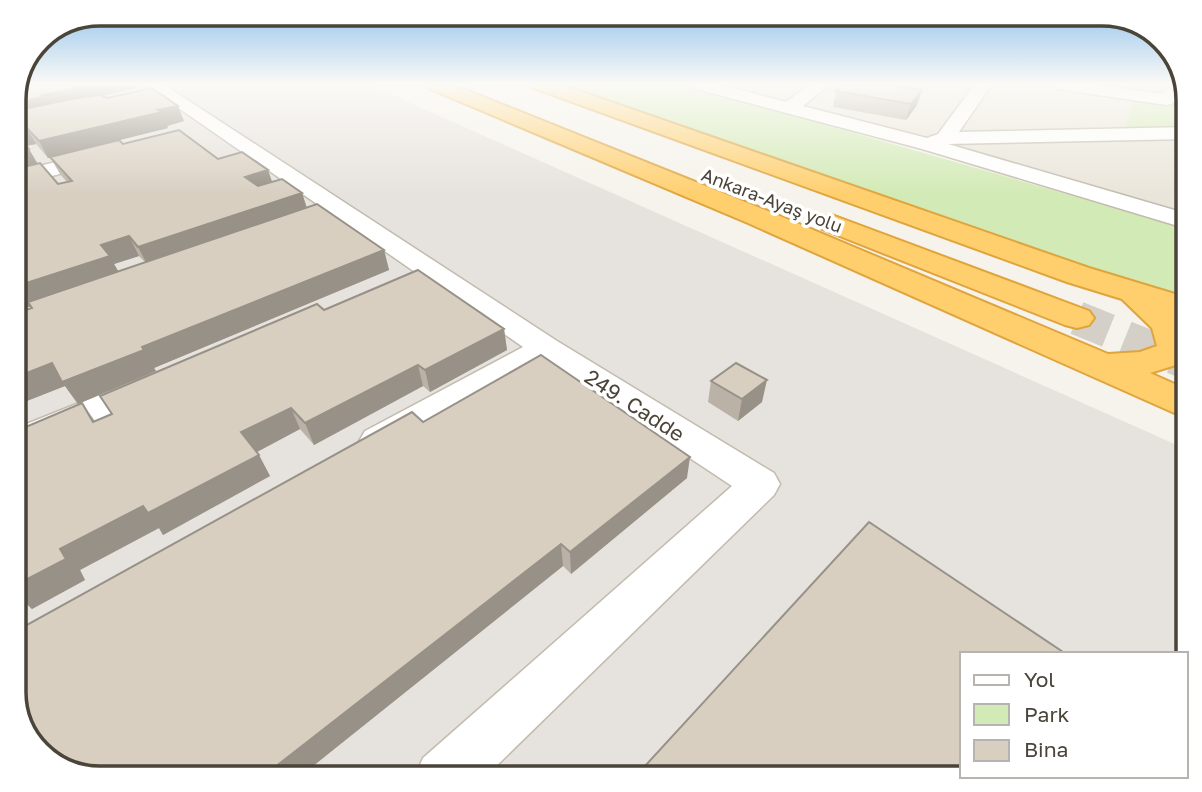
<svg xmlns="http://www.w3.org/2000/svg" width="1202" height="792" viewBox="0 0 1202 792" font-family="'Golos Text',sans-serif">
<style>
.residential{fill:#eae5da}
.industrial{fill:#e6e2dd}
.green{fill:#d2eab5}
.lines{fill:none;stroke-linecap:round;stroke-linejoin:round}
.highway-tunnel{stroke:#d4d0c8;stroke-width:34;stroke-dasharray:34 18;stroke-linecap:butt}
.minor-casing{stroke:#c2bbae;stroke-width:3}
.highway-casing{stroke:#e0a43c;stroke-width:4}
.minor{fill:#fff;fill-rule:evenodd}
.highway{fill:#ffcf6e;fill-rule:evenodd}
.wall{fill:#bab2a6;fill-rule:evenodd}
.shaded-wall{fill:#979187}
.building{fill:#d8cfc1;stroke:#979187;stroke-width:2}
.labels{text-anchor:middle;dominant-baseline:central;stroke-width:7;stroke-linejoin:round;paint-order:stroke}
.far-street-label{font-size:18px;fill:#4b4439;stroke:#fff}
.street-label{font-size:21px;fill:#4b4439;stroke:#fff}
.rim{fill:none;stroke:#4b4439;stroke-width:3.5}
</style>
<rect width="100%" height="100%" fill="#f6f3ec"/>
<path class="residential" d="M724,84H1184L1188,100V219Z"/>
<path class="industrial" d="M19,84H368L1188,450L1186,698V654H962V776H1110L1102,778H100L25,735L14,697V95Z"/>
<path class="green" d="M558,84H684L1188,229V300L1158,292Z
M1187,95L1188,129L1125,131L1134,100L1176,105Z"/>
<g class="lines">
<path class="highway-tunnel" d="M1077,318L1188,363"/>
<defs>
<path id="minor" d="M144,84H163L557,341L774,473L780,484L774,495L484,778H414L423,758L732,486L545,362L391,451L378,455L365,451L359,441L365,431L523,347Z
M691,84H718L786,102L811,84H830L803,106L927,138L938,134L975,84H992L959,132L1188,127V139L948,144L1188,214V229L922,149L693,88Z
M1050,84H1092L1162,94L1172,84H1184L1185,89L1172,104L1166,105L1058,89Z
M102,151L109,153L113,157L109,161L14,186V172Z
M149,375L161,378L166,386L161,394L14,458V429Z"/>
<path id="highway" d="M426,84H451L768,211L1108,354L1140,352L1157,346L1152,328L1122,299L1067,282L534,88L532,84H559L1089,268L1188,298V319L1179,317L1188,330V358L1179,364L1150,373L1188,390V419L748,223L428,88Z
M832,215L1089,311L1094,318L1089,325L1077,328L1065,325L822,229L818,223L822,217Z"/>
</defs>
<use href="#minor" class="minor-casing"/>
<use href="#highway" class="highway-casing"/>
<use href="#minor" class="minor"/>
<use href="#highway" class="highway"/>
</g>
<path class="wall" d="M138,88L102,96L184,121L167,126L168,128L119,140L123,144L218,159L272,182L302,193L307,208L384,250L389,270L154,368L156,371L78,404L65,386L14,406V314L32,308L31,306L14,312V95ZM36,144L48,158L50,157L60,174L67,182L58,184L37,164L26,146ZM139,256L145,262L118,271L114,264Z
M922,90L917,105L906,120L833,107L836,91Z
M324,310L504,329L507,350L430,392L423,386L314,445L300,429L257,452L270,476L163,535L159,528L80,570L85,580L32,609L14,592V432L82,403L95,421Z
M711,381L762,402L738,421L708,402Z
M423,422L687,478L571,574L563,566L298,778H100Z"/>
<path class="shaded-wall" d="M81,84H136L138,88L82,100L14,121V103Z
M922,90L917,105L906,120L911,104Z
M178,106L184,121L167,126L168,128L48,158L39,141Z
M27,128L36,144L21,147L14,136V130Z
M29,149L39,166L14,172V153Z
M268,170L274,187L252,194L245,177Z
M302,193L308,212L148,266L138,247Z
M129,236L139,256L114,264L121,276L14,312V287L101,245Z
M384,250L389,270L154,368L156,371L78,404L65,386L14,406V378L52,363L142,347Z
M504,329L507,350L430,392L425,370Z
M418,365L423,386L314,445L305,423Z
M767,380L762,402L738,421L742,399Z
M291,408L300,429L253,454L241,432Z
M259,455L270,476L163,535L159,528L80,570L85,580L32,609L14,592V586L60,549L143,506Z
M690,457L687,478L571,574L570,552Z
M561,544L563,566L298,778H261Z
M226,773L231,778H219Z"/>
<path class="building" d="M19,84H81L73,86L76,88L42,95L44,97L14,103V95Z
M844,84H884L922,90L911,104L836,91Z
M152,88L178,106L158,110L162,112L39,141L27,128L14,130V111L71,99L100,95L107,98Z
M179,130L218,159L242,152L268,170L245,177L258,186L282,179L302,193L138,247L129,236L101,245L110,256L14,287V161L18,160L24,167L40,163L58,184L72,181L50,157L119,140L123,144Z
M16,134L29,149L14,153V135Z
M317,204L384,250L142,347L144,350L62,382L52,363L14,378V314L32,308L28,302Z
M418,270L504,329L425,370L418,365L305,423L291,408L241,432L259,455L148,513L143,506L60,549L66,559L14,586V432L82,403L93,422L112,414L100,396L317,304L324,310Z
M541,355L690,457L570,552L561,544L261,778H228L226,773L219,778H100L52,763L25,735L14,697V632L412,412L423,422Z
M736,363L767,380L742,399L711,381Z
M869,522L1066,654H962V776H1110L1102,778H634Z"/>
<linearGradient id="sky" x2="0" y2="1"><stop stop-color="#8fc1ec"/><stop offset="0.43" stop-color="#fbfaf6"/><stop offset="1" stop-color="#fbfaf6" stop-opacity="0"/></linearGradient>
<rect width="1202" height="195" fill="url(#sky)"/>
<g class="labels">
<g class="far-street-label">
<text transform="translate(772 200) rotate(21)">Ankara-Ayaş yolu</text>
</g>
<g class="street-label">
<text transform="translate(635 405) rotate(33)">249. Cadde</text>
</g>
</g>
<path d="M0 0H1202V792H0ZM100 26H1102A74 74 0 0 1 1176 100V692A74 74 0 0 1 1102 766H100A74 74 0 0 1 26 692V100A74 74 0 0 1 100 26Z" fill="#fff" fill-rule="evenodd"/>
<path class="rim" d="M100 26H1102A74 74 0 0 1 1176 100V692A74 74 0 0 1 1102 766H100A74 74 0 0 1 26 692V100A74 74 0 0 1 100 26Z"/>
<rect x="960" y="652" width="228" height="126" fill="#ffffff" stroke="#b7b4b0" stroke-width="2"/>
<rect x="974" y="675" width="35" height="10" fill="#ffffff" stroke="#b7b4b0" stroke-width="2"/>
<text x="1024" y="687" font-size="21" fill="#4b4439">Yol</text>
<rect x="974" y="704" width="35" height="21" fill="#d2eab5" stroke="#b7b4b0" stroke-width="2"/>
<text x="1024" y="722" font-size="21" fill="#4b4439">Park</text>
<rect x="974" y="740" width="35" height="21" fill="#d8cfc1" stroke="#b7b4b0" stroke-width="2"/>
<text x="1024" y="757" font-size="21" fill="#4b4439">Bina</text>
</svg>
